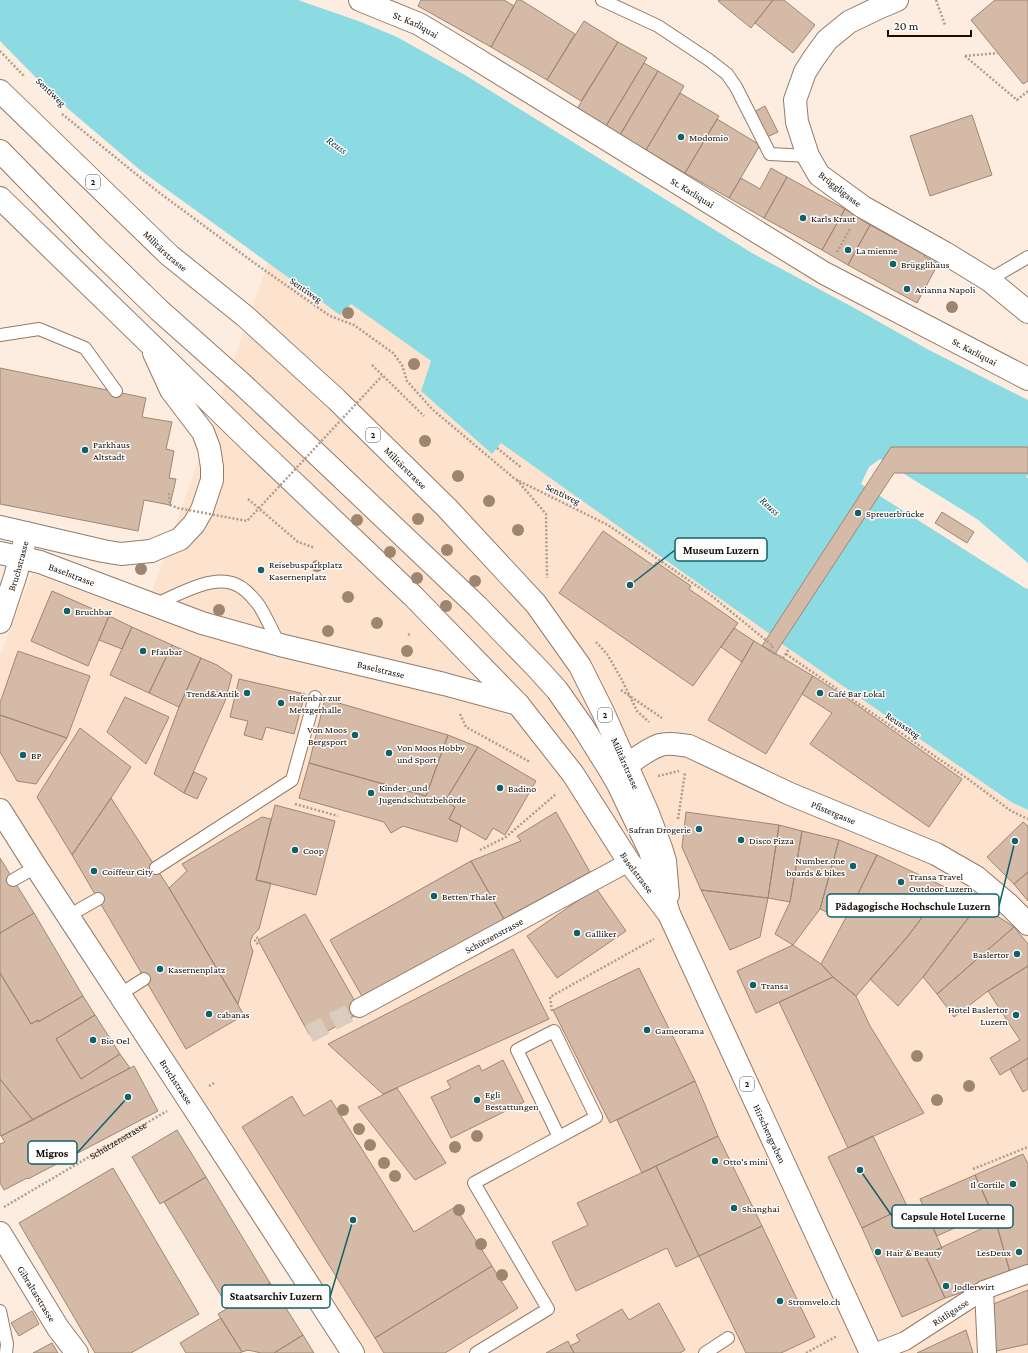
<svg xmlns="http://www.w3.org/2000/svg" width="1028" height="1353" viewBox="0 0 1028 1353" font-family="'Crimson Pro',serif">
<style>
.built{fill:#fde2ce}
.water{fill:#8cdae2}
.building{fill:#d5bba7;stroke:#9e8673}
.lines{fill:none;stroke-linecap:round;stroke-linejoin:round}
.pedestrian-tunnel{stroke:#daccbf;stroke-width:18;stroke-dasharray:18 9;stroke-linecap:butt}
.service-casing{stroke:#937b68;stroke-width:14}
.pedestrian-casing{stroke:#937b68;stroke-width:20}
.minor-casing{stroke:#937b68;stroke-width:24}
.primary-casing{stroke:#937b68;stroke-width:24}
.motorway-casing{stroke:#937b68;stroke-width:24}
.path{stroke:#aa9d92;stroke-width:2.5;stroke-dasharray:2 2;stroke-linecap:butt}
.service{stroke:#fff;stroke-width:12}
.pedestrian{stroke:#fff;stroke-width:18}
.minor{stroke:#fff;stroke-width:22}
.primary{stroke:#fff;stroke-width:22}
.motorway{stroke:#fff;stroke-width:22}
.path-bridge{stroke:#aa9d92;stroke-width:2.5;stroke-dasharray:2 2;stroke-linecap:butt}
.tree{fill:#9e856f}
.poi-dot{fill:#116168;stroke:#fdfdfd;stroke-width:1.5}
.labels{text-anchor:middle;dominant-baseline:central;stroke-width:3;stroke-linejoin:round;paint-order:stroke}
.shield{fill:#fdfdfd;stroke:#5b5651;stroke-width:1}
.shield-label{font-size:9px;font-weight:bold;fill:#160e07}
.street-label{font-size:10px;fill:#160e07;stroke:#fdfdfd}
.poi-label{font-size:10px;fill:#160e07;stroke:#fdfdfd;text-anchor:start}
.water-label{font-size:11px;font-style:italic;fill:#0c3336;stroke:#fdfdfd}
.leader{fill:none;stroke:#116168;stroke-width:1.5}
.callout-dot{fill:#116168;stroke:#fdfdfd;stroke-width:1.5}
.callout{fill:#fdfdfd;stroke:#116168;stroke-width:1.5}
.callout-label{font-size:11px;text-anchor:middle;font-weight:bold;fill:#160e07}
</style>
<rect width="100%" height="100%" fill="#fdede0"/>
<path class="built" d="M268,263L340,315L351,304L431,361L421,391L492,454L501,443L767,632L785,646L1010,802L1028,810V1353H359L0,791V655L32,573L144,614Z"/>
<path class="water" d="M0,0H298L361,22L397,37L465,75L752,253L858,310L929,350L1028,400V475L1026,477L1028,478V563L977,519L880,459L869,467L861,484L1025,588L1028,589V810L1011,802L785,646L767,632L501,443L492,454L421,391L431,361L351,304L340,315L140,170L59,101L0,41Z"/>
<path class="building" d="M421,0H504L514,6L491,47L418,6Z
M517,0H521L575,34L547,80L491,47Z
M719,0H773L751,28L718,1Z
M773,0H784L815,25L793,53L755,23Z
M995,0H1028V81L1023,84L971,20Z
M584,21L618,42L581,101L547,80Z
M618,42L647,58L606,126L577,109Z
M644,63L658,71L620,135L606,126Z
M658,71L684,86L646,150L620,135Z
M680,93L719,116L685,173L646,150Z
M765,106L778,132L767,137L754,112Z
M972,115L992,175L930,196L910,136Z
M717,119L760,145L729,198L685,173Z
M771,168L787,177L764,218L729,198L741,178L760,189Z
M787,177L845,209L822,250L764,218Z
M845,209L870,225L848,265L822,250Z
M870,225L925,255L924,256L938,264L917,303L848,265Z
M0,368L146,398L142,417L172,422L166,449L174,451L169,478L176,479L170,505L144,500L138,531L0,504Z
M891,447H1028V473H894L775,654L762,646Z
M942,512L974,532L967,543L935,523Z
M603,531L654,566L656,562L691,586L689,589L738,623L693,686L559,593Z
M52,591L109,616L88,666L31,641Z
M109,616L132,627L122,649L99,640Z
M132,627L172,645L149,693L110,675Z
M734,628L754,641L742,662L721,647Z
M754,641L813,676L766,754L708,720Z
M172,645L201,658L179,707L149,693Z
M18,651L90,676L67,738L0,715V703Z
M201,658L217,665L232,675L225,701L184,793L154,774L179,707Z
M813,676L844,696L962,779L929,827L810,744L832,713L802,694Z
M239,679L305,694L294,734L266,727L262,740L244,735L248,721L230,717Z
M125,697L169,717L146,764L107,732Z
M325,699L448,735L426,796L309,763Z
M0,715L67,738L36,784L17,781L0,752Z
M80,728L131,767L111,798L72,855L37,797Z
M448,735L478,747L445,801L455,807L449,819L461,825L457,842L403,826L391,833L384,822L299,798L309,763L426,796Z
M478,747L536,781L505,835L493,828L486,840L449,819L455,807L445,801Z
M194,772L207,778L197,799L184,793Z
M111,798L169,888L244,1015L186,1049L72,855Z
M275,805L335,821L316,895L256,880Z
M556,812L590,872L504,919L471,861L521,841L517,836Z
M686,812L779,825L768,898L701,890L682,847Z
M262,817L271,819L256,880L271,883L259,929L253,935L251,939L250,944L253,951L238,1004L169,888L187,871L182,864Z
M1023,822L1028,826V872L1014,884L987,857Z
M779,825L802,831L790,902L768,898Z
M802,831L839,840L820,909L793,945L775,934L790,902Z
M839,840L877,855L851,908L839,902L834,915L820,909Z
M877,855L945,887L908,936L856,996L833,977L821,964L851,908Z
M0,858L34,913L0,933Z
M471,861L504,919L363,998L330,940Z
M1028,872V901L1014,884Z
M945,887L979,904L923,977L898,1006L870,979L908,936Z
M596,888L626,931L557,978L527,936Z
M701,890L768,898L760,937L730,950Z
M979,904L1014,927L937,994L923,977Z
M34,913L83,996L38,1022V1020L31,1024L0,973V933Z
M305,914L361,1012L314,1039L309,1034L258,940Z
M1014,927L1028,944V966L988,991L954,1017L937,994Z
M793,945L821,964L833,977L756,1013L737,971Z
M513,949L549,1019L383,1094L328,1044Z
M1028,966V1058L1000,1075L990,1058L1020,1040L988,991Z
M639,968L695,1081L610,1123L553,1010Z
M0,973L31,1024L38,1020V1022L83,996L95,1015L56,1039L81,1079L120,1054L130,1068L33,1120L0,1079Z
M833,977L856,996L870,1026L924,1113L848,1148L779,1002Z
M95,1015L120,1054L81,1079L56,1039Z
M1028,1058V1089L1023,1092L1010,1069Z
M503,1060L524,1102L451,1138L431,1097L451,1088L447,1081L479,1065L482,1071Z
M134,1066L158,1111L28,1179L27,1178L4,1190L0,1183V1144L5,1142L1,1136Z
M0,1079L33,1120L1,1136L0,1134Z
M695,1081L718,1136L642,1173L617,1120Z
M397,1088L446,1163L415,1180L358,1107Z
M292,1096L304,1116L331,1100L414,1232L455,1207L492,1266L375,1338L242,1127Z
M177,1130L206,1177L160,1204L132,1157Z
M718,1136L762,1226L699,1256L656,1166Z
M873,1136L907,1206L862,1228L828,1157Z
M1023,1154L1028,1164V1269L1011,1276L996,1222L975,1175Z
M656,1166L699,1256L676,1267L667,1248L576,1291L552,1242L588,1225L577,1203Z
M113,1168L199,1314L131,1353H95L19,1223Z
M975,1175L992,1211L937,1236L920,1199Z
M206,1177L270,1283L228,1307L164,1202Z
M907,1206L919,1229L931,1224L942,1248L925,1255L945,1298L902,1317L862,1228Z
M996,1222L1011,1276L945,1298L925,1255Z
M762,1226L815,1337L781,1353H746L699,1256Z
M492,1266L518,1308L445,1353H384L375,1338Z
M270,1283L303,1335L274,1353H261L248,1350L242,1352L218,1314Z
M1028,1290V1344L996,1351L986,1307Z
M659,1303L685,1350L680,1353H574L570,1346L580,1341L576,1335L622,1309L629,1320Z
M32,1311L39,1324L19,1336L11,1323Z
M221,1318L242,1352L239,1353H186L180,1343Z
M966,1330L973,1353H917Z
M303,1335L314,1353H274Z
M568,1341L574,1353H546Z
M52,1343L58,1353H33Z"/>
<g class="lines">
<path class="pedestrian-tunnel" d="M309,1034L359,1008"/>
<defs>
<path id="service" d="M602,0L658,26L709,60L727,74L736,87L770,154L808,156
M989,280L1028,257
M0,335L39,329L85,348L116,391
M154,605C176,596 208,576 232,583C243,586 251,595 258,604C265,614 273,633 280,645
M156,868L292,780L315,697
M13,880L36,867
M68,916L98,899
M119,995L144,979
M0,1311L7,1344L6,1353
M476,1353L548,1309L474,1183L596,1117L554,1031L517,1050L559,1137
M705,1353L728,1338"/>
<g id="pedestrian">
<path id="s2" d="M359,1008L629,862"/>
<path d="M984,1290L987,1353"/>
<path id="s3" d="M874,1353L905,1341L984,1290L1028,1274"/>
</g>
<g id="minor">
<path id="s4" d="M360,0L419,24L449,42L824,273L1028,379"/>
<path d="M897,0L878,8L849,22L827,40L814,58L805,72L795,100L797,122L808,156L819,175L863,207L945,253L989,280L1028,312"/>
<path id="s5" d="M0,622L15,577L27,533"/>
<path id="s6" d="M627,765C637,758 648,749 660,745C669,742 680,745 689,746L790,794L936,854L976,877L1009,905L1028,924"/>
<path id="s7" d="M0,810L36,867L188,1099L353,1353"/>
<path id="s8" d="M0,1233L58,1328L77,1353"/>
</g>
<g id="primary">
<path id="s9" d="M0,91L169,255L246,317L336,399L447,508L536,604L580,666L603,712L647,811L661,848L665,861L668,895"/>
<path d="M0,527L103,551L121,554L151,551"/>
<path id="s10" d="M0,553L40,562L202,623L280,645L444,684L518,704L573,774L629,862L669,914L871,1353"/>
</g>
<path id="motorway" d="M0,151L92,245L159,310L241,383L321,458L478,607L538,669L557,690L583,727L608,767L618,784L650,851L669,914
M0,198L253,444L413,596L518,704
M151,551L180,539L194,524L202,510L212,480V467L209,448L203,432L171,390L154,353"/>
</defs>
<use href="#service" class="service-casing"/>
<use href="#pedestrian" class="pedestrian-casing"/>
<use href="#minor" class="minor-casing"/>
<use href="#primary" class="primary-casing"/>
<use href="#motorway" class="motorway-casing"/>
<g class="path">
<path d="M936,0L945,25"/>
<path d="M0,51L25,77"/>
<path d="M965,56L1017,100L1028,91"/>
<path d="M965,56L998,53"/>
<path d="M62,114L157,191L253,262L330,316L354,325L393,353L402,365L407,381L432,409L515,479L608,525L713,597L773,646L770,651L783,658L789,649"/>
<path d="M837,252L850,229"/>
<path d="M372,365L424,416"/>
<path d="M497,448L522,468"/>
<path d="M517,480L546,514L547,578"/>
<path d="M248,499L298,542L315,548"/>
<path d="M408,635L410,634"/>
<path d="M596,642L607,654L622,680L637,711L649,722"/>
<path d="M786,654L968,779L1011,811L1028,819"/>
<path d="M621,690L662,718"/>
<path d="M460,714L466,727L530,762"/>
<path d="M658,776L679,771"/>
<path d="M295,804L338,816"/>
<path d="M678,819L685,773"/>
<path d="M480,850L506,837L556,794"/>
<path d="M258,944L255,942V939L259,937"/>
<path d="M552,1011L550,997L654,939"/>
<path d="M209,1086L214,1083"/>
<path d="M973,1169L1028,1147"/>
<path id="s1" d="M4,1207L167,1111"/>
<path d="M806,1353L837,1336"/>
</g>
<use href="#service" class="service"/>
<use href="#pedestrian" class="pedestrian"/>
<use href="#minor" class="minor"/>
<use href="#primary" class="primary"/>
<use href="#motorway" class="motorway"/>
<path class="path-bridge" d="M169,493L170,505L178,508L247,521L382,376"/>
</g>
<g class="tree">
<circle cx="952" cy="307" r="6"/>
<circle cx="348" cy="313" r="6"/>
<circle cx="414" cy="364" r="6"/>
<circle cx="425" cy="441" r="6"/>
<circle cx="458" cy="476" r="6"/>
<circle cx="489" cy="501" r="6"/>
<circle cx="418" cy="519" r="6"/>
<circle cx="357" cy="520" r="6"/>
<circle cx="518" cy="530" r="6"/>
<circle cx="447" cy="550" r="6"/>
<circle cx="390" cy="552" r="6"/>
<circle cx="317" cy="566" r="6"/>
<circle cx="141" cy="569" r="6"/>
<circle cx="417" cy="578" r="6"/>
<circle cx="475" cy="581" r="6"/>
<circle cx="348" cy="597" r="6"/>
<circle cx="446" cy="606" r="6"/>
<circle cx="219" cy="610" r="6"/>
<circle cx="377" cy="623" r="6"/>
<circle cx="328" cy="631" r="6"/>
<circle cx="407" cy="651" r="6"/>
<circle cx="917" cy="1056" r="6"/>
<circle cx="969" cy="1086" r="6"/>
<circle cx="937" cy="1100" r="6"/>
<circle cx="343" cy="1110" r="6"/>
<circle cx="359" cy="1129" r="6"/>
<circle cx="477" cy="1136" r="6"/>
<circle cx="370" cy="1145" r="6"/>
<circle cx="455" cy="1147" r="6"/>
<circle cx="384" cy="1163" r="6"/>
<circle cx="395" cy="1176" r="6"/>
<circle cx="459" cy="1210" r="6"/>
<circle cx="481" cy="1244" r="6"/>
<circle cx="502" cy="1275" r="6"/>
</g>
<g class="poi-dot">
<circle cx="681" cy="137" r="4"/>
<circle cx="803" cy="218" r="4"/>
<circle cx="848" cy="250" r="4"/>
<circle cx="893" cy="264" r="4"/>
<circle cx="907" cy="289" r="4"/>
<circle cx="85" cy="450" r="4"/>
<circle cx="858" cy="513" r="4"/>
<circle cx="261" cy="570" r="4"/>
<circle cx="67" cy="611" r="4"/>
<circle cx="143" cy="651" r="4"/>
<circle cx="247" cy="693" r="4"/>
<circle cx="820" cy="693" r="4"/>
<circle cx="281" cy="703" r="4"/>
<circle cx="355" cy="735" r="4"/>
<circle cx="389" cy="753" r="4"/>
<circle cx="23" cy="755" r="4"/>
<circle cx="500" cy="788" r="4"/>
<circle cx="371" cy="793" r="4"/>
<circle cx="699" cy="829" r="4"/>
<circle cx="741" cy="840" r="4"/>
<circle cx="295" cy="850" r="4"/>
<circle cx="853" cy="866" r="4"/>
<circle cx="94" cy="871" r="4"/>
<circle cx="901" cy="882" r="4"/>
<circle cx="434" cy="896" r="4"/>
<circle cx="577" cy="933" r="4"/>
<circle cx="1017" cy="954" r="4"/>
<circle cx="160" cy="969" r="4"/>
<circle cx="753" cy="985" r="4"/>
<circle cx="209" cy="1014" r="4"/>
<circle cx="1016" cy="1015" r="4"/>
<circle cx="647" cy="1030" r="4"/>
<circle cx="93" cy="1040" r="4"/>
<circle cx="477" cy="1100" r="4"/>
<circle cx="715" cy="1161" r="4"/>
<circle cx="1013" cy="1184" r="4"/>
<circle cx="734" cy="1208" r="4"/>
<circle cx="878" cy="1252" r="4"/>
<circle cx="1019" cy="1252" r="4"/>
<circle cx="946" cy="1286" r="4"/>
<circle cx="780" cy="1301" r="4"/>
</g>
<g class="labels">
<g class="shield">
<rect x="86" y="175" width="14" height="14" rx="3"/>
<rect x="366" y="428" width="14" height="14" rx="3"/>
<rect x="598" y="708" width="14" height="14" rx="3"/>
<rect x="740" y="1077" width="14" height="14" rx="3"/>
</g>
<g class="shield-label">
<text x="93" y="182">2</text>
<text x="373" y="435">2</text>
<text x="605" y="715">2</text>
<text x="747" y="1084">2</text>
</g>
<g class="street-label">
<text stroke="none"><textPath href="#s4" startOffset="61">St. Karliquai</textPath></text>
<text transform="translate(51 92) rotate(44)">Sentiweg</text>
<text transform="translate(840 189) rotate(38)">Brüggligasse</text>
<text stroke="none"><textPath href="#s4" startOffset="385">St. Karliquai</textPath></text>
<text stroke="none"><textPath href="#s9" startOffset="230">Militärstrasse</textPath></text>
<text transform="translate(306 290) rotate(35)">Sentiweg</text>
<text stroke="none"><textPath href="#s4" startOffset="709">St. Karliquai</textPath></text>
<text stroke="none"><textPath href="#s9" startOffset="554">Militärstrasse</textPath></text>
<text transform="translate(563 494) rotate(26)">Sentiweg</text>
<text stroke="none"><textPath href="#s5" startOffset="59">Bruchstrasse</textPath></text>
<text stroke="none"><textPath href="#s10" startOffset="75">Baselstrasse</textPath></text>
<text stroke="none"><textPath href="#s10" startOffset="399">Baselstrasse</textPath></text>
<text transform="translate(903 725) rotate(34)">Reusssteg</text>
<text stroke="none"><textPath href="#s9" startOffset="926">Militärstrasse</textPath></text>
<text stroke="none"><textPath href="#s6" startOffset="227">Pfistergasse</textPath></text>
<text stroke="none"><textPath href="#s10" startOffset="747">Baselstrasse</textPath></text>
<text stroke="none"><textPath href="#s2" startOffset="153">Schützenstrasse</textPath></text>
<text stroke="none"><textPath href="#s7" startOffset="324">Bruchstrasse</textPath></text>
<text stroke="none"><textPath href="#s10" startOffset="1041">Hirschengraben</textPath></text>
<text stroke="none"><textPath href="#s1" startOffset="132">Schützenstrasse</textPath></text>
<text stroke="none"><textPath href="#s8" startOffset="71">Gibraltarstrasse</textPath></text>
<text stroke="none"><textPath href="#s3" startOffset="87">Rütligasse</textPath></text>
</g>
<g class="poi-label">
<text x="689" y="137">Modomio</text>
<text x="811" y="218">Karls Kraut</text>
<text x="856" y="250">La mienne</text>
<text x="901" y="264">Brügglihaus</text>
<text x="915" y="289">Arianna Napoli</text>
<text x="93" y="444">Parkhaus<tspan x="93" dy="12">Altstadt</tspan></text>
<text x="866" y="513">Spreuerbrücke</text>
<text x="269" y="564">Reisebusparkplatz<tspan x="269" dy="12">Kasernenplatz</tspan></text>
<text x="75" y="611">Bruchbar</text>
<text x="151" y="651">Pfaubar</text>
<text x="239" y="693" text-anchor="end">Trend&amp;Antik</text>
<text x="828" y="693">Café Bar Lokal</text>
<text x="289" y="697">Hafenbar zur<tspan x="289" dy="12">Metzgerhalle</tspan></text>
<text x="347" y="729" text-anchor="end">Von Moos<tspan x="347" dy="12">Bergsport</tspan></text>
<text x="397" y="747">Von Moos Hobby<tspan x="397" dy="12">und Sport</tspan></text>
<text x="31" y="755">BP</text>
<text x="379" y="787">Kinder- und<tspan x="379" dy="12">Jugendschutzbehörde</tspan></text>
<text x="508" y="788">Badino</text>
<text x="691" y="829" text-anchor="end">Safran Drogerie</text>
<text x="749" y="840">Disco Pizza</text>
<text x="303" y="850">Coop</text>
<text x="845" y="860" text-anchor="end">Number.one<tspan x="845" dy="12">boards &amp; bikes</tspan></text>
<text x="102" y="871">Coiffeur City</text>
<text x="909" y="876">Transa Travel<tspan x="909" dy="12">Outdoor Luzern</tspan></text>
<text x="442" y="896">Betten Thaler</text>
<text x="585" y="933">Galliker</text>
<text x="1009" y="954" text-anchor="end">Baslertor</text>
<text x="168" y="969">Kasernenplatz</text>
<text x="761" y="985">Transa</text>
<text x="1008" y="1009" text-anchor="end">Hotel Baslertor<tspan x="1008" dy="12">Luzern</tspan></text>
<text x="217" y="1014">cabanas</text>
<text x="655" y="1030">Gameorama</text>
<text x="101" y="1040">Bio Oel</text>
<text x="485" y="1094">Egli<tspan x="485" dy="12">Bestattungen</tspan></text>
<text x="723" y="1161">Otto's mini</text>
<text x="1005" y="1184" text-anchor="end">Il Cortile</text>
<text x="742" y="1208">Shanghai</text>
<text x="886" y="1252">Hair &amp; Beauty</text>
<text x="1011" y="1252" text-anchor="end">LesDeux</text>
<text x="954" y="1286">Jodlerwirt</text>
<text x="788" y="1301">Stromvelo.ch</text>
</g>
<g class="water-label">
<text transform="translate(337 145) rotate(36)">Reuss</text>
<text transform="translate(770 506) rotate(42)">Reuss</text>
</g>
</g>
<path class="leader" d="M630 585L675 550M1015 841L999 906M128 1097L77 1153M860 1170L892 1216M353 1220L330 1297"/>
<g class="callout-dot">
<circle cx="630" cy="585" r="4"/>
<circle cx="1015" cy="841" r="4"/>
<circle cx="128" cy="1097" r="4"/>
<circle cx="860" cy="1170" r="4"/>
<circle cx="353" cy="1220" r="4"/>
</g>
<g class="callout">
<rect x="675" y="538" width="92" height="23" rx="4"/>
<rect x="827" y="894" width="172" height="23" rx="4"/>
<rect x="28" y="1141" width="49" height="23" rx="4"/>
<rect x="892" y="1205" width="121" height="23" rx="4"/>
<rect x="222" y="1285" width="108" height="23" rx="4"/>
</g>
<g class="callout-label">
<text x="721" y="554">Museum Luzern</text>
<text x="913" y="910">Pädagogische Hochschule Luzern</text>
<text x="52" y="1157">Migros</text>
<text x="953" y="1220">Capsule Hotel Lucerne</text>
<text x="276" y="1300">Staatsarchiv Luzern</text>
</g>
<path d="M888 30v6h83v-6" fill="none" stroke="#160e07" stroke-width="2"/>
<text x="894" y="30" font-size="12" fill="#160e07" stroke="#fdfdfd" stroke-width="3" paint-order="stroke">20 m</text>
</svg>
